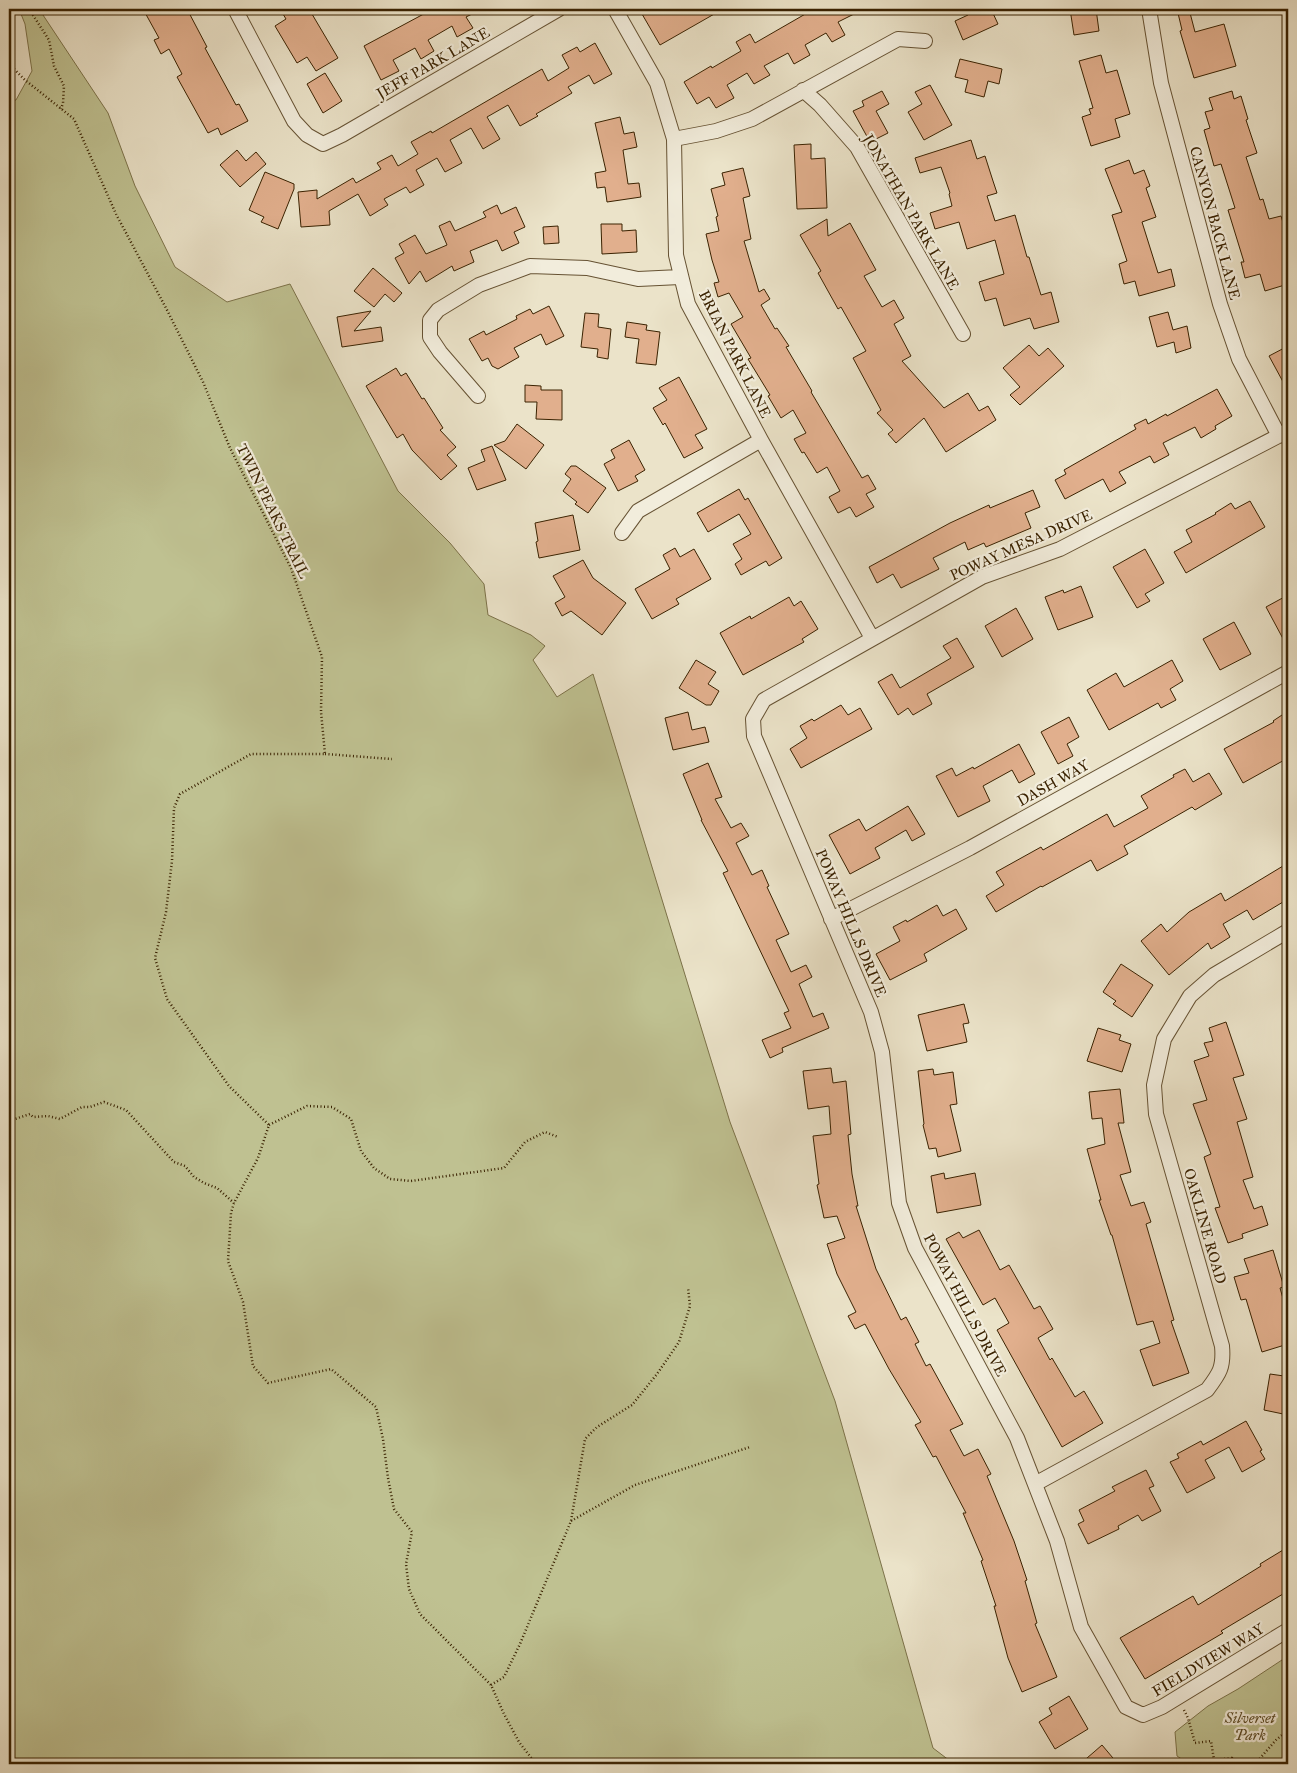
<svg xmlns="http://www.w3.org/2000/svg" width="1297" height="1773" viewBox="0 0 1297 1773" font-family="'IM FELL Great Primer',serif">
<style>
.green{fill:#bfc191;stroke:#7c7249}
.building{fill:#e1af8d;stroke:#3a2201}
.lines{fill:none;stroke-linecap:round;stroke-linejoin:round}
.minor-casing{stroke:#665233;stroke-width:16}
.path{stroke:#3a2201;stroke-width:2.5;stroke-dasharray:1 2.5;stroke-linecap:butt}
.minor{stroke:#f2eddc;stroke-width:14}
.labels{text-anchor:middle;dominant-baseline:central;stroke-width:4.5;stroke-linejoin:round;paint-order:stroke}
.street-label{font-size:15px;fill:#3a2201;stroke:#f2eddc}
.park-label{font-size:15px;font-style:italic;fill:#5b4a25;stroke:#f2eddc}
</style>
<rect width="100%" height="100%" fill="#ebe3c9"/>
<filter id="stains"><feTurbulence type="fractalNoise" baseFrequency=".004" numOctaves="4"/><feColorMatrix values="0 0 0 0 .2 0 0 0 0 .09 0 0 0 0 .02 0 0 0 .5 -.17"/></filter>
<radialGradient id="worn" r=".72"><stop offset=".6" stop-color="#630" stop-opacity="0"/><stop offset="1" stop-color="#630" stop-opacity=".3"/></radialGradient>
<path class="green" d="M19,9H39L108,113L135,186L175,267L227,302L290,284L398,491L450,543L484,584L488,615L531,635L545,646L533,660L557,697L593,674L730,1122L835,1401L933,1748L954,1764H9V102L16,100L32,71L25,24Z
M1288,1656V1764H1189L1177,1756L1175,1732L1208,1706L1238,1689Z"/>
<path class="building" d="M143,9H187L207,47L205,48L236,105L239,104L248,121L221,135L218,128L208,133L177,77L182,74L169,49L161,54L154,40L159,38Z
M280,9H309L338,58L316,71L307,57L297,63L275,26L286,19Z
M433,9H482L466,17L473,28L457,37L452,26L428,40L434,51L421,59L415,48L393,60L399,71L381,80L364,46Z
M651,9H723L660,45L642,14Z
M814,9H864L838,22L845,35L832,42L826,33L805,45L810,55L794,64L788,53L764,66L770,75L754,84L747,73L727,85L734,98L716,108L709,97L697,104L684,82L711,66L712,68L741,51L736,42L750,34L755,43Z
M965,9H991L998,24L963,40L955,21L968,15Z
M1070,9H1096L1099,31L1074,35Z
M1177,9H1189L1195,32L1224,24L1236,66L1194,78L1180,31L1182,30Z
M595,43L612,74L594,84L589,75L568,87L572,93L536,114L538,116L520,126L508,105L487,117L500,139L483,149L471,128L450,140L462,163L445,172L437,158L416,170L424,185L410,193L406,187L384,199L388,205L370,216L358,194L329,211L330,225L301,227L298,192L317,190V199L353,178L356,183L381,169L377,163L392,155L398,166L418,154L411,142L431,131L432,133L542,69L548,81L569,68L562,55L577,47L580,52Z
M1101,55L1106,73L1117,70L1130,114L1115,119L1120,137L1091,146L1082,117L1091,114L1089,109L1093,108L1079,61Z
M960,59L1002,69L999,84L988,81L984,97L965,92L968,80L955,77Z
M325,73L342,101L323,113L307,84Z
M930,85L952,125L924,140L908,112L922,104L915,92Z
M882,91L889,104L876,111L888,133L870,142L853,111L864,106L862,101Z
M1232,91L1234,99L1241,96L1248,119L1246,120L1257,153L1246,157L1260,200L1263,199L1269,219L1281,216L1288,239V284L1265,291L1260,274L1245,278L1241,262H1244L1228,210L1235,208L1221,164L1214,166L1204,130L1210,128L1205,112L1213,110L1209,98Z
M620,117L624,134L634,132L637,147L623,150L628,184L639,183L641,197L607,202L605,187L597,188L595,173L606,171L595,123Z
M971,140L977,159L985,156L993,181L997,193L987,196L995,221L1015,215L1027,257H1029L1041,295L1051,292L1059,322L1034,329L1030,318L1004,326L996,298L985,301L979,282L1004,274L995,240L967,249L959,222L935,229L930,213L952,206L949,194L950,193L941,167L920,173L915,158Z
M811,144V159L825,158L827,208L797,209L794,145Z
M237,150L246,161L256,152L266,164L240,187L220,165Z
M1129,160L1134,174L1144,170L1150,186L1146,188L1156,217L1142,222L1158,273L1171,269L1175,286L1139,296L1135,281L1124,284L1119,264L1127,261L1112,215L1122,212L1105,169Z
M743,168L750,196L743,198L751,239L744,241L759,292L764,289L770,299L761,305L775,329L777,328L789,346L786,347L812,391L811,392L862,478L868,475L876,489L866,494L874,507L856,517L850,507L838,513L829,497L840,491L827,467L817,473L804,452L802,453L794,439L806,433L793,410L781,418L768,396L770,395L748,359L751,358L731,324L743,317L729,293L718,297L714,283L719,282L712,260L706,234L719,231L716,217L718,216L711,189L725,185L722,173Z
M265,172L294,184V189L278,229L261,222L264,217L249,210Z
M497,205L501,214L516,207L525,227L514,232L519,243L502,251L497,240L470,251L474,262L454,271L452,266L426,282L420,271L409,284L395,258L404,253L399,244L415,235L426,254L447,245L439,226L450,221L455,231L486,217L483,212Z
M827,219L828,236L850,223L876,270L864,276L882,307L894,300L904,318L894,324L911,356L902,361L944,408L968,393L979,411L988,406L996,420L946,452L924,418L896,443L888,434L893,430L877,413L881,410L853,358L866,351L841,307L838,309L818,273L821,271L800,235Z
M601,224H622V231L636,230L637,252L602,254Z
M558,226L559,243L544,244L543,227Z
M373,268L402,293L394,302L385,294L374,307L354,291Z
M549,306L564,336L546,345L541,334L514,348L519,357L498,369L492,366L488,358L482,361L469,339L484,331L486,335L517,319L516,316L530,309L533,314Z
M371,311L354,331L381,327L383,341L342,347L337,317Z
M1168,312L1173,330L1187,326L1191,348L1176,353L1174,342L1157,347L1149,317Z
M585,313L599,314L598,327L611,329L608,359L597,357L598,349L581,347Z
M627,322L647,325L646,330L660,332L656,365L636,363L639,339L625,337Z
M1029,345L1039,356L1048,348L1064,366L1020,405L1010,395L1020,387L1003,368Z
M1288,346V391L1269,356Z
M396,368L401,376L406,373L422,399L424,398L443,428L440,430L456,447L447,455L457,466L441,480L412,450L403,434L397,438L366,386Z
M679,377L707,429L695,435L703,448L684,458L665,423L663,425L653,408L667,400L659,388Z
M525,385L541,386V390H562V420L536,419L537,402H525Z
M1217,389L1232,416L1215,426L1216,429L1201,438L1195,427L1163,443L1169,455L1154,463L1150,456L1119,472L1126,483L1110,492L1103,479L1065,499L1055,480L1066,474L1064,470L1136,429L1134,425L1146,419L1148,424L1166,414L1167,416Z
M517,424L544,445L526,469L494,445L505,441Z
M629,440L645,470L635,476L638,481L618,491L604,464L615,458L611,450Z
M492,446L506,480L477,490L468,468L485,461L481,450Z
M571,466H576L606,488L588,513L575,504L577,502L563,491L571,479L565,474Z
M739,489L745,500L748,498L782,558L769,566L766,561L741,575L735,564L742,559L733,544L751,534L739,514L708,532L697,513Z
M1033,490L1040,507L1025,513L1031,528L986,547L984,543L968,550L965,542L933,558L939,569L901,588L893,574L877,583L869,567L950,523L989,505L990,508Z
M1250,501L1265,527L1186,573L1174,552L1192,542L1186,530L1216,514L1215,513L1231,503L1235,509Z
M573,515L580,550L539,558L536,542L538,541L535,523Z
M675,548L680,557L694,549L711,579L676,599L679,604L652,619L635,589L670,569L663,555Z
M1145,549L1164,583L1145,594L1150,601L1137,608L1113,567Z
M583,560L593,578L626,603L602,635L571,611L562,616L555,603L565,597L553,576Z
M1081,586L1093,617L1058,630L1045,597L1063,590L1064,593Z
M1288,595V648L1266,607Z
M789,597L794,606L801,601L818,629L802,639L804,642L743,675L720,633L750,616L751,619Z
M1016,608L1033,639L1002,657L985,626Z
M1234,622L1251,654L1220,670L1203,639Z
M957,638L974,667L927,694L932,704L913,715L908,708L898,715L878,682L892,674L900,688L951,658L943,646Z
M696,660L716,672L708,684L719,691L711,705H706L679,688Z
M1172,660L1183,681L1170,689L1176,700L1161,708L1158,703L1109,730L1087,690L1116,673L1124,687Z
M841,705L848,715L860,708L872,729L801,768L790,749L807,738L800,726L812,719L814,721Z
M1288,711V758L1243,783L1224,749L1274,722L1273,721Z
M688,712L692,730L705,727L709,742L673,750L665,718Z
M1069,717L1079,737L1067,744L1073,756L1058,764L1041,732Z
M1019,744L1035,774L1019,783L1012,770L983,786L990,801L958,817L936,776L952,768L956,776L973,767L974,769Z
M708,763L722,797L715,799L731,828L741,823L749,836L736,843L752,875L762,870L769,886L767,887L789,934L776,940L791,972L806,965L812,977L799,984L813,1017L823,1013L829,1028L782,1048L783,1052L770,1058L762,1040L791,1028L784,1013L789,1011L723,873L728,871L701,820H702L683,774Z
M1185,769L1193,782L1209,773L1222,794L1195,810L1192,807L1124,846L1128,854L1097,871L1091,860L1042,887L1041,886L996,912L986,896L1004,885L996,872L1041,847L1043,850L1107,814L1114,827L1148,808L1141,796L1174,777L1173,775Z
M908,806L925,834L912,841L906,830L875,848L880,858L850,874L829,835L859,819L866,831Z
M1288,863V899L1253,920L1247,910L1223,924L1230,937L1211,949L1208,943L1169,975L1141,941L1161,924L1167,932L1189,912L1221,893L1225,901Z
M937,905L943,916L956,909L967,929L924,954L927,961L890,980L876,954L900,941L893,927L906,920L907,922Z
M1121,964L1153,985L1132,1017L1113,1004L1116,1001L1103,992Z
M964,1004L969,1023L963,1024L967,1042L927,1051L918,1015Z
M1226,1022L1244,1075L1233,1078L1247,1119L1237,1122L1253,1177L1243,1180L1254,1209L1262,1206L1268,1225L1242,1234L1243,1238L1228,1243L1215,1208L1220,1207L1204,1157L1211,1154L1193,1104L1207,1100L1194,1061L1209,1056L1204,1043L1213,1041L1209,1028Z
M1098,1028L1121,1035L1119,1040L1131,1044L1122,1072L1087,1061Z
M831,1068L833,1083L846,1081L851,1134L848,1135L852,1174L858,1206H856L876,1269L901,1320L906,1317L919,1342L915,1344L926,1366L930,1364L963,1424L950,1430L964,1456L978,1449L991,1474L987,1476L1014,1541L1027,1580L1025,1581L1037,1623L1035,1624L1057,1677L1022,1692L1008,1658L994,1606H996L981,1561L983,1560L963,1513H966L936,1456L933,1457L915,1425L921,1422L889,1369L865,1324L855,1329L848,1316L856,1312L837,1274L827,1244L845,1238L837,1216L824,1218L817,1185L819,1184L813,1136L831,1134L829,1106L808,1109L803,1071Z
M933,1069L934,1075L953,1072L957,1104L950,1105L961,1151L938,1157L936,1148L929,1149L923,1125L924,1124L918,1071Z
M1120,1089L1124,1123H1118L1131,1172L1120,1175L1131,1206L1144,1202L1151,1222L1146,1224L1174,1320L1171,1321L1189,1373L1153,1386L1140,1350L1160,1343L1153,1321L1137,1325L1112,1235H1111L1099,1200H1101L1087,1149L1105,1144L1102,1118L1092,1119L1089,1092Z
M944,1173L945,1179L975,1173L981,1205L937,1213L931,1176Z
M979,1230L1000,1270L1009,1265L1034,1309L1040,1306L1053,1329L1038,1338L1050,1360L1052,1358L1075,1397L1084,1391L1103,1423L1062,1447L997,1330L1009,1323L995,1298L983,1305L946,1239L959,1232L963,1238Z
M1273,1250L1284,1287L1280,1288L1288,1316V1344L1262,1352L1246,1299L1241,1300L1234,1277L1249,1273L1244,1259Z
M1270,1374L1284,1376L1283,1382L1288,1383V1415L1264,1410Z
M1246,1421L1262,1450L1260,1451L1265,1459L1242,1472L1229,1447L1205,1460L1215,1478L1187,1493L1170,1462L1179,1458L1177,1454L1201,1441L1203,1445Z
M1146,1470L1154,1486L1149,1488L1161,1511L1142,1521L1138,1515L1118,1526L1119,1529L1088,1544L1078,1524L1084,1521L1079,1510L1115,1491L1112,1487Z
M1288,1547V1591L1221,1631L1223,1633L1145,1679L1120,1638L1193,1596L1198,1605L1261,1566L1260,1564Z
M1069,1696L1088,1729L1055,1749L1039,1722L1052,1714L1049,1708Z
M1102,1745L1118,1764H1080L1094,1752Z"/>
<g class="lines">
<defs>
<path id="minor" d="M235,9L294,121L307,135L323,144L342,135L559,9
M615,9L657,83L674,139L676,255L688,304L761,440L872,638
M1149,9L1161,83L1220,304L1239,359L1279,436
M803,90L820,105L857,147L963,334
M674,139L716,131L752,119L898,39L925,41
M478,396L440,352L430,337V320L438,310L479,285L530,266L587,268L638,279L680,277
M1288,431L1060,549L982,577L764,700L753,719L754,736L871,1012L882,1052L899,1203L915,1248L1017,1438L1057,1541L1081,1627L1126,1707L1143,1715L1162,1707L1288,1630
M622,533L638,511L761,440
M831,919L970,848L1288,672
M1035,1484L1207,1390C1219,1374 1224,1368 1222,1346L1156,1114L1154,1085L1164,1039L1190,996L1214,975L1288,931"/>
</defs>
<use href="#minor" class="minor-casing"/>
<path class="path" d="M29,9L49,40L54,66L64,86L63,103L61,109
M9,64L25,80L74,119L116,214L167,310L203,382L230,448L291,568L322,657L321,712L325,754H251L180,794L174,808L172,861L166,912L155,958L167,999L229,1086L269,1125L258,1158L234,1203L231,1213L228,1261L243,1302L253,1366L268,1383L331,1369L376,1407L383,1439L388,1478L394,1509L412,1532L406,1564L409,1589L420,1614L491,1685L504,1714L519,1742L536,1764
M325,754L392,759
M9,1121L30,1114L33,1117L48,1116L60,1119L82,1107H90L104,1102L126,1110L174,1162L185,1166L194,1177L204,1183L217,1188L234,1203
M269,1125L307,1106L332,1107L351,1119L361,1151L374,1168L390,1179L411,1181L504,1168L525,1142L545,1132L558,1137
M571,1521L635,1485L750,1447
M491,1685L504,1677L520,1644L571,1521L585,1439L597,1427L632,1405L657,1374L679,1342L690,1306L688,1288
M1184,1710L1188,1718L1195,1743L1211,1741L1214,1760L1232,1758L1233,1764
M1255,1764L1276,1740L1288,1730"/>
<use href="#minor" class="minor"/>
</g>
<g class="labels">
<g class="street-label">
<text transform="translate(433 63) rotate(-30)">JEFF PARK LANE</text>
<text transform="translate(911 212) rotate(60)">JONATHAN PARK LANE</text>
<text transform="translate(1215 223) rotate(75)">CANYON BACK LANE</text>
<text transform="translate(735 354) rotate(63)">BRIAN PARK LANE</text>
<text transform="translate(273 511) rotate(64)">TWIN PEAKS TRAIL</text>
<text transform="translate(1021 545) rotate(-24)">POWAY MESA DRIVE</text>
<text transform="translate(1053 783) rotate(-29)">DASH WAY</text>
<text transform="translate(851 923) rotate(67)">POWAY HILLS DRIVE</text>
<text transform="translate(1205 1226) rotate(74)">OAKLINE ROAD</text>
<text transform="translate(965 1305) rotate(62)">POWAY HILLS DRIVE</text>
<text transform="translate(1208 1660) rotate(-31)">FIELDVIEW WAY</text>
</g>
<g class="park-label">
<text x="1250" y="1718">Silverset<tspan x="1250" dy="17">Park</tspan></text>
</g>
</g>
<rect width="1297" height="1773" fill="none" stroke="#ebe3c9" stroke-width="30"/>
<rect x="10" y="10" width="1277" height="1753" fill="none" stroke="#3a2201" stroke-width="2.5"/>
<rect x="15" y="15" width="1267" height="1743" fill="none" stroke="#3a2201"/>
<rect width="100%" height="100%" filter="url(#stains)"/>
<rect width="100%" height="100%" fill="url(#worn)"/>
</svg>
